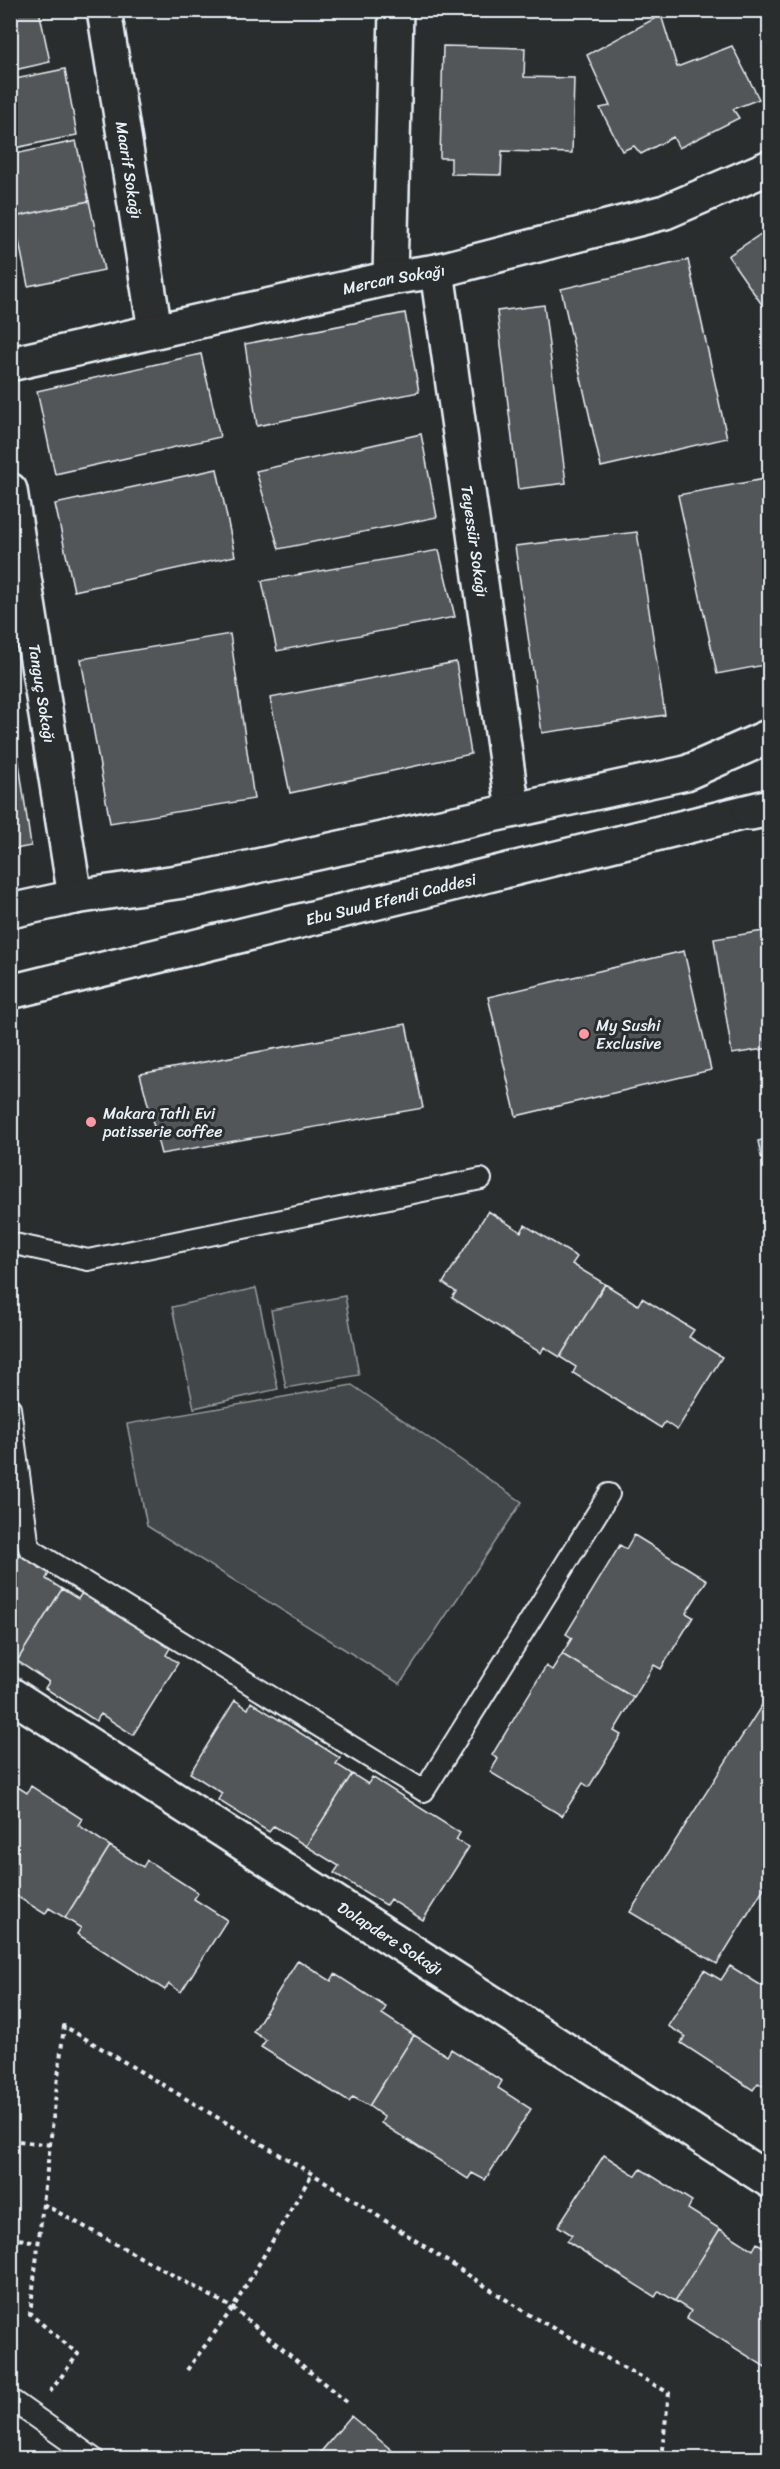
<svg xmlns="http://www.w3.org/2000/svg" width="780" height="2469" viewBox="0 0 780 2469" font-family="Sriracha,sans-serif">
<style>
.green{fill:#424648;stroke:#959ca0;stroke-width:1.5}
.building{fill:#535759;stroke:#e8f1f8;stroke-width:1.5}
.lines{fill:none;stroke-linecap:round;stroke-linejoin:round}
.service-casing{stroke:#e8f1f8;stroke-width:24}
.minor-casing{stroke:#e8f1f8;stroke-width:38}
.tertiary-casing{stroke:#e8f1f8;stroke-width:38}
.secondary-casing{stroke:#e8f1f8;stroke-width:38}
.path{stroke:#e8f1f8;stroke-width:4;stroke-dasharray:4.5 4.5;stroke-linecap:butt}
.service{stroke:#2a2d2e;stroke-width:20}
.minor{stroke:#2a2d2e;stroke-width:33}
.tertiary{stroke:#2a2d2e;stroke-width:33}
.secondary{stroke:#2a2d2e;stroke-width:33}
.poi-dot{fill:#ff9aa2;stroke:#2a2d2e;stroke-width:2}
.labels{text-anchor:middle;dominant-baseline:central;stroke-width:6;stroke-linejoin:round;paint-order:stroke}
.street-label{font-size:16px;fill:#e8f1f8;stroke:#2a2d2e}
.poi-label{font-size:16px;fill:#e8f1f8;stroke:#2a2d2e;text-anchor:start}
</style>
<rect width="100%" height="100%" fill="#2a2d2e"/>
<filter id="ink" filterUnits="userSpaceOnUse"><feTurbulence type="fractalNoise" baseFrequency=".0167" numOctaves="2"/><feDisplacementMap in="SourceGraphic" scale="12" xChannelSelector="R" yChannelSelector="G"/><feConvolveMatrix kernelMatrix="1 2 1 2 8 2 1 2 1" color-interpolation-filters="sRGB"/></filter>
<g filter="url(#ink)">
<path class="green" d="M256,1288L278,1389L194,1408L172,1307Z
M345,1296L359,1375L286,1388L271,1310Z
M352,1385L522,1502L400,1684L147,1526L127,1424Z"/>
<path class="building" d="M10,10H39L50,62L10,71Z
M526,10V16L449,11V10Z
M661,15L677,67L732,46L759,99L733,109L739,118L679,148L673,137L641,154L634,146L622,151L600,108L610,106L587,55Z
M443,46L525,48L524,77L574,78L572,153L502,151L501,175L451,174V158H440Z
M65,69L77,135L10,149V80Z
M76,141L89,201L14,217L10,200V155Z
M89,201L104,270L28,286L14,217Z
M770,228V316L728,256Z
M688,260L727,438L601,467L561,289Z
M544,305L566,483L518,489L497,311Z
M405,313L419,392L257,426L245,344Z
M201,354L220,437L55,474L37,391Z
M421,434L437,517L279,549L256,471Z
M217,469L235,556L74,591L55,504Z
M770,478V664L717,674L678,495Z
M637,532L665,715L542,733L515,546Z
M439,550L455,617L277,651L262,581Z
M230,634L254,799L110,823L81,659Z
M456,662L471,754L290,793L270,698Z
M10,701L31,846L10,850Z
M770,930V1048L732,1054L714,939Z
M684,951L711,1070L516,1116L488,997Z
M406,1024L423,1108L161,1154L140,1074Z
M770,1138V1199L758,1141Z
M488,1211L521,1232L525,1225L577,1257L572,1264L605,1284L560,1357L544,1347L541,1353L452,1298L456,1292L443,1283Z
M605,1284L638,1305L642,1298L694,1330L689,1337L722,1357L677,1430L665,1422L661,1428L573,1373L576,1367L560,1357Z
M634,1535L707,1580L686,1613L693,1617L661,1669L654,1665L634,1698L562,1654L572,1638L566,1634L620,1545L626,1549Z
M10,1548L49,1573L46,1579L62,1589L17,1661L10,1657Z
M62,1589L78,1599L82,1593L170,1648L166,1655L178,1663L133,1735L101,1714L96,1721L45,1688L49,1682L17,1661Z
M562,1654L634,1698L614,1731L621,1735L589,1787L583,1783L562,1816L490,1772L498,1759L492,1755L546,1666L552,1670Z
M767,1697L770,1699V1878L717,1964L630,1912Z
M235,1700L248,1709L251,1702L340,1758L336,1764L352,1774L306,1846L274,1826L269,1832L218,1800L222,1793L190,1773Z
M352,1774L368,1784L372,1777L460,1833L456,1840L469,1847L423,1920L390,1899L386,1905L334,1873L339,1866L306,1846Z
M10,1782L27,1793L31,1786L82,1819L78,1825L110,1846L65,1918L49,1908L45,1914L10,1892Z
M110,1846L143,1867L147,1860L198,1893L194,1899L227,1920L181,1992L169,1984L165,1990L77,1934L81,1928L65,1918Z
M298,1960L331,1981L335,1974L386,2007L382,2014L414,2035L369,2106L353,2097L349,2102L261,2047L266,2040L253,2032Z
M730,1966L770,1991V2090L758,2083L753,2090L681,2043L685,2036L668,2026L704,1970L721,1980Z
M414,2035L447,2056L451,2049L502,2081L498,2088L531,2109L485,2180L472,2173L468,2179L381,2123L384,2117L369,2106Z
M604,2155L636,2176L641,2169L692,2201L688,2209L720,2229L675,2301L659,2291L655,2297L567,2241L572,2235L558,2226Z
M720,2229L753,2250L757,2243L770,2251V2370L687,2318L691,2311L675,2301Z
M351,2416L401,2458H324L319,2454Z"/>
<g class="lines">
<defs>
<path id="service" d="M10,1243L88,1260L481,1179
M10,1408L29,1548L424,1791L609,1494
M10,2399L93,2458"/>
<g id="minor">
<path id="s1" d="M104,10L155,330"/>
<path id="s2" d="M437,271L513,810"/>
<path d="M390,278L396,10"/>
<path id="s3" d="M10,364L390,278L437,271L665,212L770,167"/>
<path id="s4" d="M10,490L75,897"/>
<path id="s5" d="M10,1694L770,2181"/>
</g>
<g id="tertiary">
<path d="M10,911L75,897L197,879L686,773L770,736"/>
<path id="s6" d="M10,992L770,806"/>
</g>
<path id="secondary" d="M750,813L770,809"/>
</defs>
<use href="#service" class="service-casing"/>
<use href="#minor" class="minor-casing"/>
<use href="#tertiary" class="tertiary-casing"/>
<use href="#secondary" class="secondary-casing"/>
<path class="path" d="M10,2140L51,2145
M43,2204L233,2308L350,2405
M10,2238L39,2242
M187,2370L233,2308L312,2174
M50,2392L78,2354L30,2314L64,2026L329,2184L528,2314L669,2393L661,2458"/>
<use href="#service" class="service"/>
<use href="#minor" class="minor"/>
<use href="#tertiary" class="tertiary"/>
<use href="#secondary" class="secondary"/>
</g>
</g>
<g class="poi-dot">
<circle cx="584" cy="1034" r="6"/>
<circle cx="91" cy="1122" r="6"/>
</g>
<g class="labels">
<g class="street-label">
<text stroke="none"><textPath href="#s1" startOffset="162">Maarif Sokağı</textPath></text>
<text stroke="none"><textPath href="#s3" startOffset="393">Mercan Sokağı</textPath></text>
<text stroke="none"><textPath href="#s2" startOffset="273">Teyessür Sokağı</textPath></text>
<text stroke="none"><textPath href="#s4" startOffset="206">Tanguç Sokağı</textPath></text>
<text stroke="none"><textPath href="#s6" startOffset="392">Ebu Suud Efendi Caddesi</textPath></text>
<text stroke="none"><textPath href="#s5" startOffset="452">Dolapdere Sokağı</textPath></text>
</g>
<g class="poi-label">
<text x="596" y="1025">My Sushi<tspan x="596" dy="18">Exclusive</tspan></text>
<text x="103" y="1113">Makara Tatlı Evi<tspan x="103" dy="18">patisserie coffee</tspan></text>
</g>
</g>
<rect width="780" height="2469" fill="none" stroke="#2a2d2e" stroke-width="36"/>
<rect x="18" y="18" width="744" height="2433" fill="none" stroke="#e8f1f8" stroke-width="2" filter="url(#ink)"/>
</svg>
